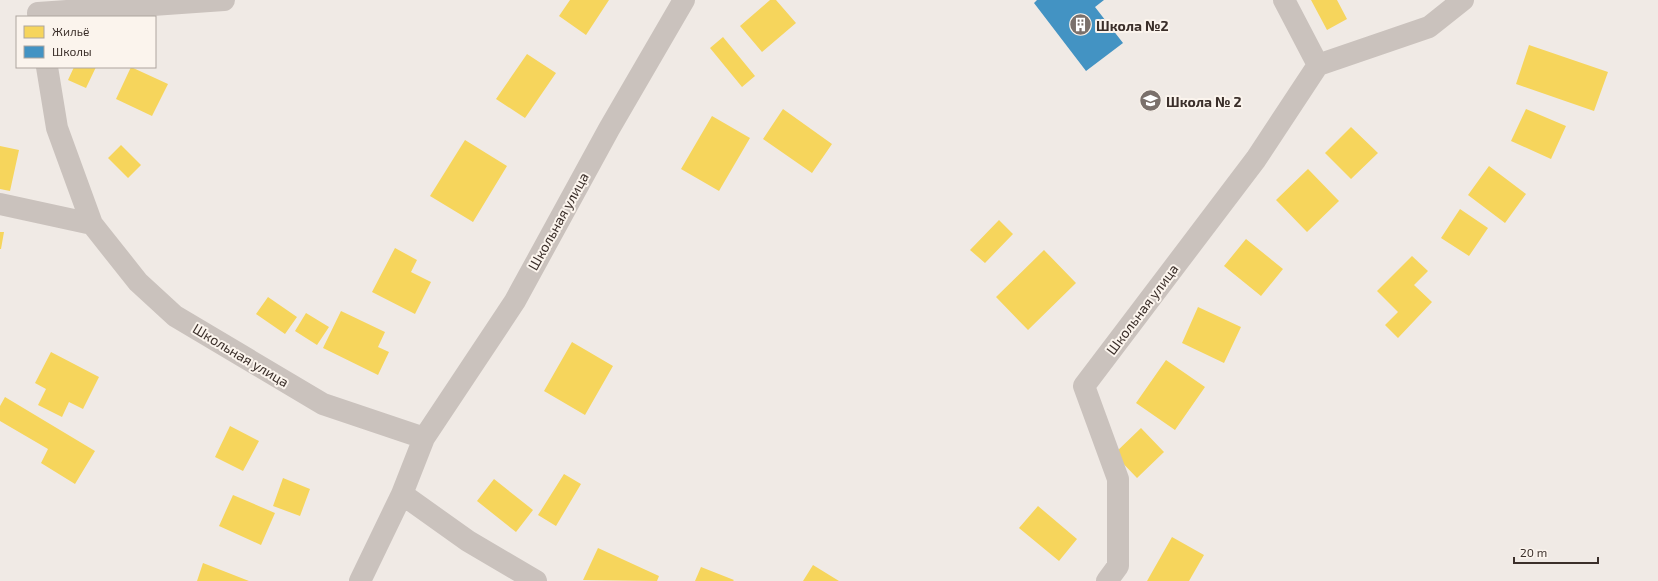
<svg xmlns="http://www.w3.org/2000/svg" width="1658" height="581" viewBox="0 0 1658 581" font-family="'Exo 2',sans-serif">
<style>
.homes{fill:#f6d55c}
.schools{fill:#4393c3}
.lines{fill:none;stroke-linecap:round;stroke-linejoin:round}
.minor{stroke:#cac2bd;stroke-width:22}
.labels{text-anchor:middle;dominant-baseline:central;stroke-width:4;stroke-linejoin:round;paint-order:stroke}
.poi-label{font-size:14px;font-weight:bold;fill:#3b2f2a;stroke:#fbf4ed;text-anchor:start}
.street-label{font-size:14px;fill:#3b2f2a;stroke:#fbf4ed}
</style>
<rect width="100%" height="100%" fill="#f0eae5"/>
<path class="homes" d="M570,0H609L586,35L559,16Z
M770,0H776L796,23L762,52L740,26Z
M1311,0H1337L1347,19L1327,30Z
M723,37L755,76L742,87L710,48Z
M1529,45L1608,72L1594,111L1516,84Z
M527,54L556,73L525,118L496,99Z
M74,67H96L86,88L68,80Z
M131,67L168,84L152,116L116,99Z
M783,109L832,144L812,173L763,139Z
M1526,109L1566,126L1551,159L1511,141Z
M712,116L750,138L719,191L681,169Z
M1351,127L1378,153L1351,179L1325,153Z
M465,140L507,166L473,222L430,196Z
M121,145L141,165L128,178L108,158Z
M0,146L19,150L10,191L0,189Z
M1489,166L1526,194L1505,223L1468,195Z
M1308,169L1339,201L1307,232L1276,200Z
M1460,209L1488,228L1469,256L1441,238Z
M999,220L1013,234L985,263L970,250Z
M0,232H4L1,249H0Z
M1246,239L1283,269L1261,296L1224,266Z
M395,248L417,260L411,272L431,282L415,314L372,292Z
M1044,250L1076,283L1028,330L996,297Z
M1412,256L1428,271L1414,285L1432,302L1398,338L1385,325L1398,312L1377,291Z
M268,297L297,317L285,334L256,314Z
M1198,307L1241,327L1224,363L1182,343Z
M341,311L385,332L378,347L389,352L378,375L323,348Z
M306,313L329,327L317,345L295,331Z
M572,342L613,366L585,415L544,391Z
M51,352L99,377L83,409L69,402L62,417L38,405L46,389L35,383Z
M1166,360L1205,387L1175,430L1136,403Z
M5,397L95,451L75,484L41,463L48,449L0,421V406Z
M230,426L259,441L243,471L215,457Z
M1141,428L1164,452L1137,478L1114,454Z
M564,474L581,484L556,526L538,515Z
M283,478L310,489L300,516L273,506Z
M494,479L533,510L516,532L477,501Z
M233,495L275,513L261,545L219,526Z
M1038,506L1077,539L1059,561L1019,528Z
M1172,537L1204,555L1189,581H1147Z
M598,548L659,576L657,581L583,580Z
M203,563L249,581H197Z
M813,565L839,581H803Z
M701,567L734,580L733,581H695Z"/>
<path class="schools" d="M1037,0H1104L1095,7L1123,43L1086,71L1034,3Z"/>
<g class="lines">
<path class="minor" d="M1284,0L1318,65
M39,17L38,13L224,0
M47,67L57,128L92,224L138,282L175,316L323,404L424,438
M0,204L92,224
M402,494L468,541L536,581
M360,581L402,494L424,438L515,301L609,129L684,0
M1107,581L1118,566V479L1084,386L1256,159L1318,65L1429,27L1463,0"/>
</g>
<defs>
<symbol id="building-disc" viewBox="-11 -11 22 22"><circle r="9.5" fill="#7a706b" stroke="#fbf4ed"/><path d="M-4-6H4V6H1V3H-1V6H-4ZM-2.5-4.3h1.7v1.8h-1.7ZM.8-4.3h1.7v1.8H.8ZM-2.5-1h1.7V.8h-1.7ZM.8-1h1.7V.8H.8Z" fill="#fff"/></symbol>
<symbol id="school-disc" viewBox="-11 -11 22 22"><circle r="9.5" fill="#7a706b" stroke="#fbf4ed"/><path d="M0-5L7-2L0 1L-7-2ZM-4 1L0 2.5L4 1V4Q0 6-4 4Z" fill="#fff"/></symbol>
</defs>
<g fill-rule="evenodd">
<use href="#building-disc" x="1068" y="12" width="25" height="25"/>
<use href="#school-disc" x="1138" y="88" width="25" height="25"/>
</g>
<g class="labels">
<g class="poi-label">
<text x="1096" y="25">Школа №2</text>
<text x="1166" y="101">Школа № 2</text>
</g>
<g class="street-label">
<text transform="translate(558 221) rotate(-61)">Школьная улица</text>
<text transform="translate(1142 309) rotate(-53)">Школьная улица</text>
<text transform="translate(241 355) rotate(31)">Школьная улица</text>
</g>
</g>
<rect x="16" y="16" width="140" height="52" fill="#fbf4ed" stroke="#aea59f"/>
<rect x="24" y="26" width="20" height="12" fill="#f6d55c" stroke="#aea59f"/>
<text x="52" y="36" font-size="12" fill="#3b2f2a">Жильё</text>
<rect x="24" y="46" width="20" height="12" fill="#4393c3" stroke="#aea59f"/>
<text x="52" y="56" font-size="12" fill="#3b2f2a">Школы</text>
<path d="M1514 557v6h84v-6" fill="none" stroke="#3b2f2a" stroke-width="2"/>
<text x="1520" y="557" font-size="12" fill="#3b2f2a" stroke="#fbf4ed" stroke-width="3" paint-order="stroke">20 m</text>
</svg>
